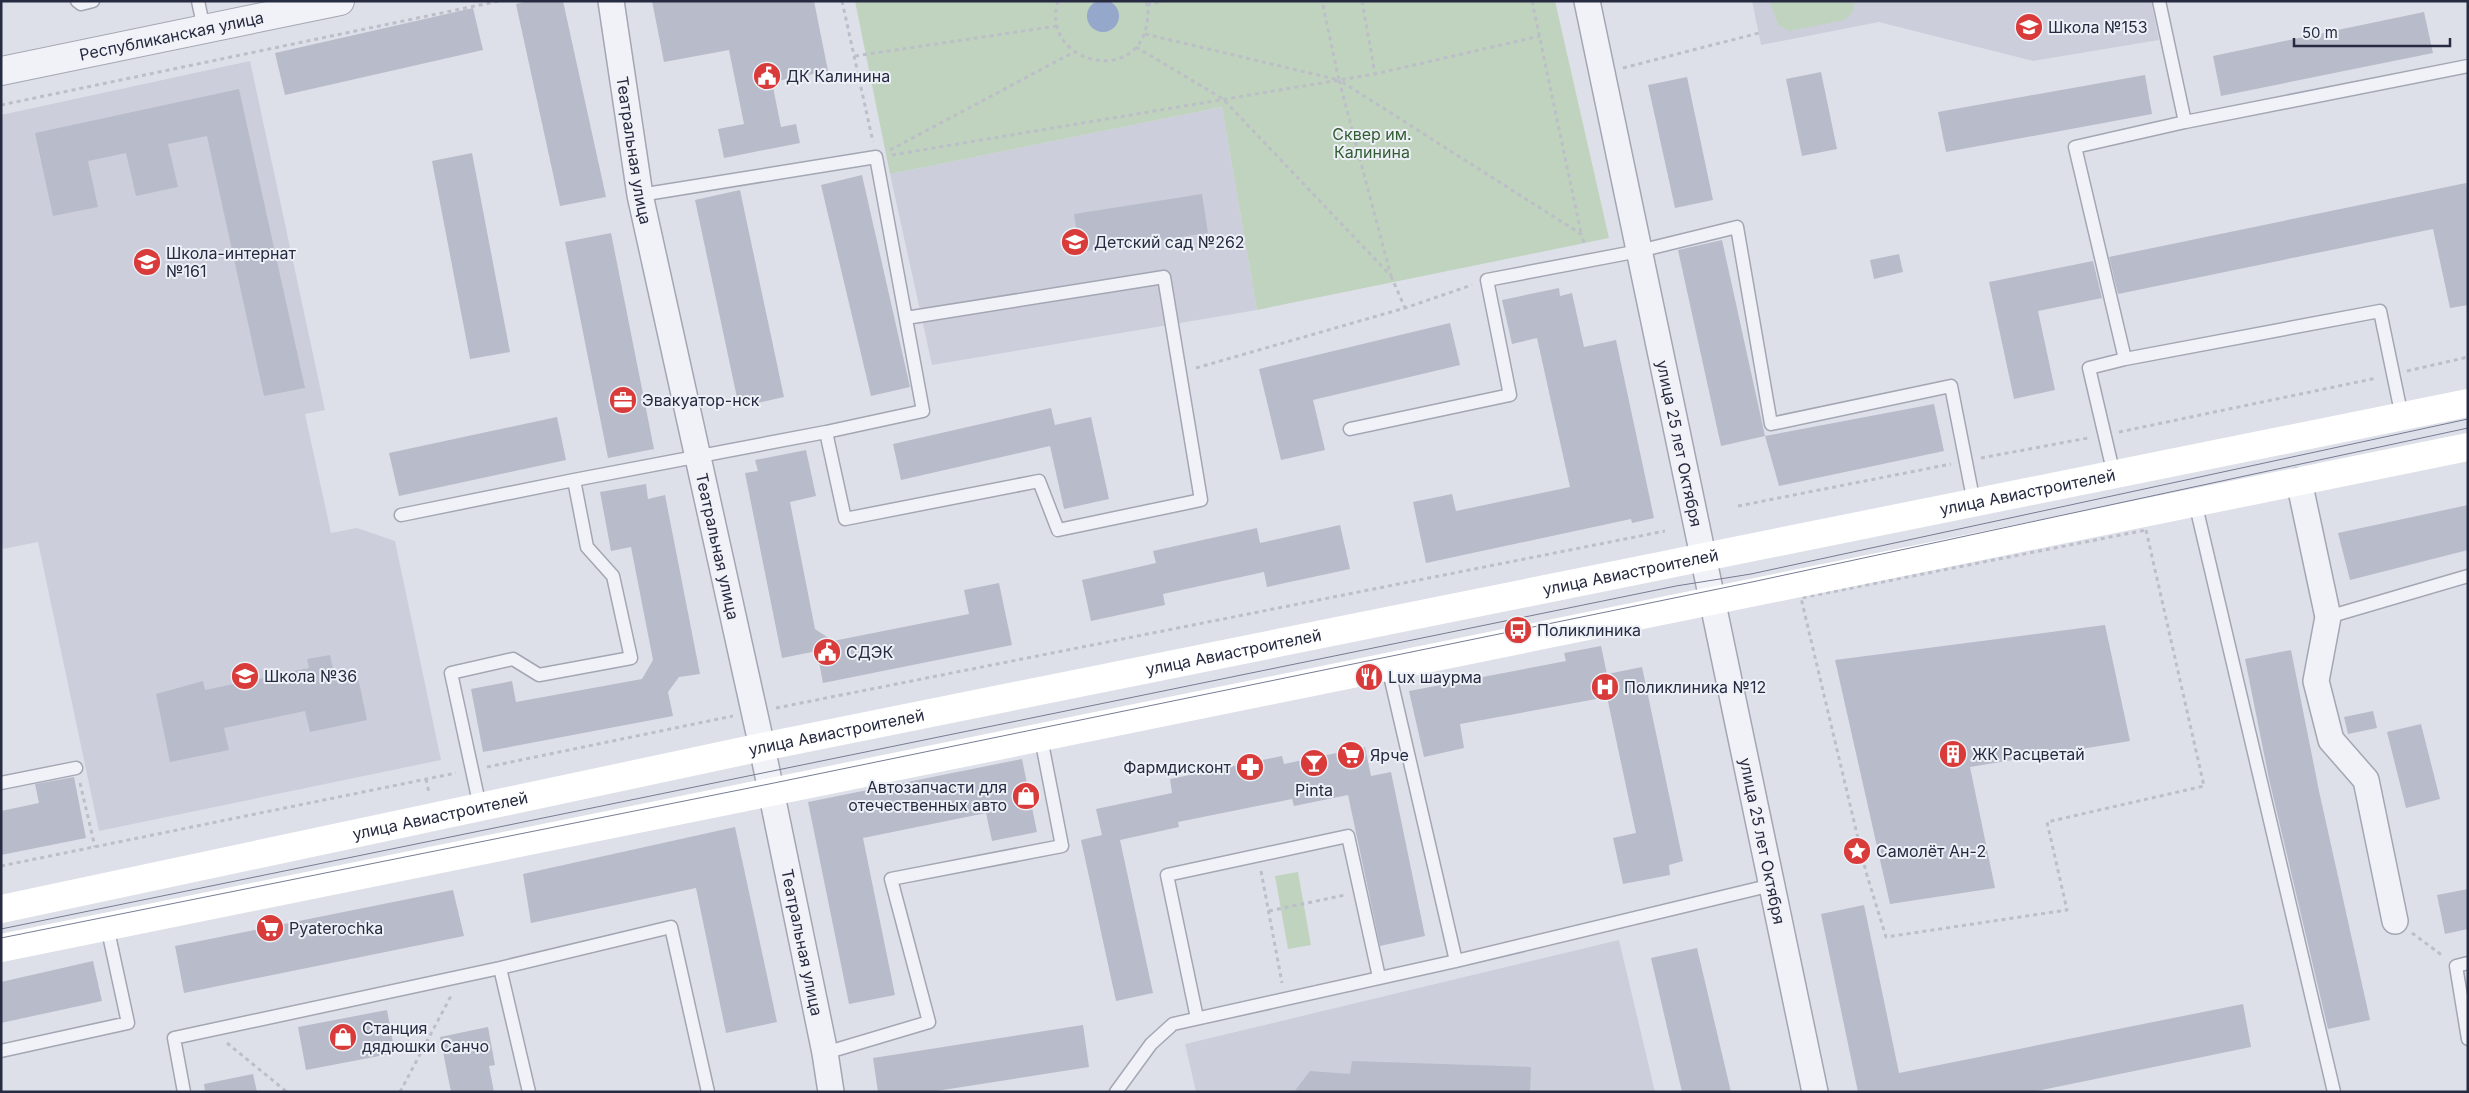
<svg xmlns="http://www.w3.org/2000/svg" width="2469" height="1093" viewBox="0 0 2469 1093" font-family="Inter,sans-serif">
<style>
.built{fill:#cccfdb}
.green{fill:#c0d3be}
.water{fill:#96a7cc}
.building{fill:#b8bbc9}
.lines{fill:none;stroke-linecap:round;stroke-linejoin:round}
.service-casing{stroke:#a3a6b3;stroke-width:15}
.minor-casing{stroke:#a3a6b3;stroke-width:28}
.tertiary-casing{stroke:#a3a6b3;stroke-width:30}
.path{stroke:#bcbec8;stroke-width:3;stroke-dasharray:4 4;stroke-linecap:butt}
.service{stroke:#f1f2f7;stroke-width:12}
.minor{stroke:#f1f2f7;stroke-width:25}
.tertiary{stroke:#f1f2f7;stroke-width:28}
.secondary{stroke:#fff;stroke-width:28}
.tram{stroke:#767c93;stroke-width:1}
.labels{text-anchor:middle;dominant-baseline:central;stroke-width:4;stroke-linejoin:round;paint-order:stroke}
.poi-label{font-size:16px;fill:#262b41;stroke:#edf0f6;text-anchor:start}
.street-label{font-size:16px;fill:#262b41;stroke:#edf0f6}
.park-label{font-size:16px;fill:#335d32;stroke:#edf0f6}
</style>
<rect width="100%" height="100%" fill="#dee0e9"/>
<path class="built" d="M1752,1H2151L2159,40L2033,61L1879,22L1761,45Z
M250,61L325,410L305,414L331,533L357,528L395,541L441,760L99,831L38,542L3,549L1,540V115Z
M1222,107L1257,310L932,365L890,174Z
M1619,940L1655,1092H1196L1185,1044Z"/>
<path class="green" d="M855,1H1555L1609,238L1257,310L1222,107L890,174Z
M1770,1H1855L1853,11L1845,20L1789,31L1778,25Z
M1298,872L1311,945L1288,949L1275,876Z"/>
<path class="water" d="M1087 16a16 16 0 1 1 32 0a16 16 0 1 1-32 0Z"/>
<path class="building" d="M528,1H563L606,197L560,206L516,4Z
M652,1H814L828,71L772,82L781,127L796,124L800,143L724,158L718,129L744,124L729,50L664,62Z
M473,8L483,50L285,95L275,53Z
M2424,12L2433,53L2221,96L2213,56Z
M1821,72L1837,149L1802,156L1786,79Z
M2145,75L2152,114L1946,152L1938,112Z
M1687,77L1713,200L1675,208L1648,85Z
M239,89L305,388L264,396L207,136L168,144L178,187L136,196L126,153L88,161L98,207L53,216L35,133Z
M472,153L510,352L470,359L432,161Z
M862,175L910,387L871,396L821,185Z
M2466,183L2468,194V305L2450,308L2433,229L2118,294L2109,257Z
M740,190L784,397L739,407L695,200Z
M1202,194L1208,233L1080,252L1074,214Z
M611,233L654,449L608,458L565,242Z
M1722,240L1765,436L1721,446L1678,250Z
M1899,254L1903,272L1874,279L1870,260Z
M2093,261L2102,298L2038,311L2055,390L2014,399L1989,282Z
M1559,288L1560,296L1572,293L1584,347L1616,340L1654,518L1632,523L1631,519L1426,563L1413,502L1452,494L1456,511L1570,487L1537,338L1512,344L1502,300Z
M1450,323L1460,365L1313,400L1325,450L1281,460L1259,369Z
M1934,404L1944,451L1779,486L1765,436Z
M1051,408L1055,425L1091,417L1109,499L1064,509L1050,446L901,480L893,444Z
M557,417L566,460L399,496L389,453Z
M806,450L816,496L790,502L815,629L833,641L969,614L964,590L999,583L1012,645L823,683L817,651L782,658L745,473L758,471L755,460Z
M646,484L648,499L665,495L700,674L679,677L668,692L673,716L483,752L471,689L512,681L516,702L642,679L653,660L631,547L611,551L600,492Z
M2468,505V550L2350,580L2338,533Z
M1340,525L1350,569L1267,587L1264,572L1163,594L1165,605L1091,621L1082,580L1156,563L1153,551L1257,528L1260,543Z
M2105,625L2130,741L1970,767L1995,888L1890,904L1835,660Z
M1601,646L1607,674L1642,667L1683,861L1669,865L1670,875L1623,884L1613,838L1636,833L1607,697L1460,724L1464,748L1424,757L1409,691L1566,661L1564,653Z
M2291,650L2319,791L2370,1020L2328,1029L2269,779L2245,659Z
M330,655L335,678L357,673L367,720L310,732L305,711L224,728L229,750L170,762L156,694L203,681L205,690L309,668L307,659Z
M2373,711L2377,728L2348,734L2344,717Z
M2421,724L2440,799L2406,808L2387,732Z
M1365,747L1371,776L1391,772L1425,936L1380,946L1348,795L1294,806L1292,799L1178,822L1179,827L1120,840L1153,993L1116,1001L1081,840L1102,835L1096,809L1172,793L1170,779L1282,756L1284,764Z
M1022,759L1037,832L992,841L986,813L863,838L895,995L849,1004L808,802Z
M74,777L86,838L1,855V811L39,803L35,784Z
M735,827L777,1022L726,1033L696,888L531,923L523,874Z
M2468,889V929L2445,934L2437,895Z
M453,890L464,936L184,993L175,946Z
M1864,905L1899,1073L2243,1004L2251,1047L2032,1092H1858L1821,914Z
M1697,948L1731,1092H1682L1651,958Z
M93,961L102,1001L1,1023V982Z
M387,1010L395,1053L306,1070L298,1027Z
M1083,1025L1089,1067L930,1092H878L873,1058Z
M488,1027L495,1065L489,1066L494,1092H451L440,1037Z
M1352,1061L1531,1067L1530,1092H1294L1310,1071L1350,1074Z
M253,1074L257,1092H205L204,1084Z"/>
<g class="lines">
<defs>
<path id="service" d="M77,1L81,4L93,1
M198,1L204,29
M2185,122L2468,66
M640,195L876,157L923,411L826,432
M2125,359L2380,311L2402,417
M1350,429L1510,395L1487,280L1639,251L1737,227L1771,424L1951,386L1974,503
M2114,475L2089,368L2125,359L2075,147L2185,122L2159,1
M2195,502L2334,1092
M401,515L574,480
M2328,617L2468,576
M1388,667L1456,961
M1,783L76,768
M480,807L451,673L513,659L539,675L631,658L613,576L587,547L574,480L826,432L845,519L1039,481L1058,530L1201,500L1164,277L906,318
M2468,963L2456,966L2468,1039
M1197,1018L1167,875L1348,836L1379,977
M1,1051L128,1023L107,926
M825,1053L929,1022L891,879L1062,846L1041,738
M184,1092L174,1038L500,968
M529,1092L500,968L671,927L708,1092
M1116,1092L1151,1044L1173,1024L1456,961L1772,885"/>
<g id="minor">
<path id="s1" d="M611,1L640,195L762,747L825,1053L831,1092"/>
<path id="s2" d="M1587,1L1815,1092"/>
<path d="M2299,481L2328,617L2316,681L2331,740L2366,780L2395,921"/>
</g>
<g id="tertiary">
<path id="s3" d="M1,71L340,1"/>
</g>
</defs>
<use href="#service" class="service-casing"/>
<use href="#minor" class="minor-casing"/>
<use href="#tertiary" class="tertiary-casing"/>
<path class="path" d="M842,1L873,142
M1058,1C1040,61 1132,86 1146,28C1148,19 1149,10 1146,1
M1362,1L1375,74
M1532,1L1581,233
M1147,5L1164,1
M1145,34L1339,80L1322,1
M1136,47L1223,99L1391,276L1339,80L1581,234L1585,245
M855,56L1057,26
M1623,68L1759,33
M1,105L499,1
M890,150L1074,52
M892,155L1375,74L1540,36
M1391,276L1405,308
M1196,368L1405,308L1472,285
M2407,371L2468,357
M2119,432L2377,378
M1981,458L2088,438
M1738,506L1951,464
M2146,530L2204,786L2047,822L2067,910L1886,937L1866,872L1801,598Z
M776,708L1665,531
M487,767L733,716
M426,779L429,793
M80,783L95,847
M1,866L456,773
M1261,871L1282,983
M1269,911L1345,895
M2412,933L2443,956
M227,1043L287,1092
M400,1092L452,994"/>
<use href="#service" class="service"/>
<use href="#minor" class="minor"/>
<use href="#tertiary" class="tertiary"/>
<g class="secondary">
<path id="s4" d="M1,909L762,747L2468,403"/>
<path d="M1,948C824,783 1645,613 2468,447"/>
</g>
<path class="tram" d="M1,929L1676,586L1751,574L2468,419
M1,938L769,784L1752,582L2468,428"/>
</g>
<defs>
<symbol id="school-disc" viewBox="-11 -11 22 22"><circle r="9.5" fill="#d83b39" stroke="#edf0f6"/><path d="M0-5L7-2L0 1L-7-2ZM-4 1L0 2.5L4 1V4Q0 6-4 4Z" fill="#fff"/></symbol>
<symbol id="civic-disc" viewBox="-11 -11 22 22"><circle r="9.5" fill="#d83b39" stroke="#edf0f6"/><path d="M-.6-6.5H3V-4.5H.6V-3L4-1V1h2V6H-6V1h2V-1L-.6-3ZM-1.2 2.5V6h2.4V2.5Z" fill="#fff"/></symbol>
<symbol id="office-disc" viewBox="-11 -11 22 22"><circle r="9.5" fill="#d83b39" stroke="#edf0f6"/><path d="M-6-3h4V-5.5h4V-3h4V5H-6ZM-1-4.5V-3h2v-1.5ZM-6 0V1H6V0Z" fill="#fff"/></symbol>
<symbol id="bus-disc" viewBox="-11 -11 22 22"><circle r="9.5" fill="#d83b39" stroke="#edf0f6"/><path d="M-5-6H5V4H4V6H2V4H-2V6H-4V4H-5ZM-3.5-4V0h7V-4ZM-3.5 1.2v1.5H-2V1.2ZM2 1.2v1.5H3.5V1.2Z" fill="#fff"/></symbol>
<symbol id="restaurant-disc" viewBox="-11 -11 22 22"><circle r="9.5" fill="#d83b39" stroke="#edf0f6"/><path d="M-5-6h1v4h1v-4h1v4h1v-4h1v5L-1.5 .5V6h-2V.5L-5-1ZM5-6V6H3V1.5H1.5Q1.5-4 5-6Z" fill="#fff"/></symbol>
<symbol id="hospital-disc" viewBox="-11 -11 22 22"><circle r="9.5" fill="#d83b39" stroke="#edf0f6"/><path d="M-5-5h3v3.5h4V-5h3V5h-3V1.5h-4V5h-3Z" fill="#fff"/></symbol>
<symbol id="building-disc" viewBox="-11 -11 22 22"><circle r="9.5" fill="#d83b39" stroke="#edf0f6"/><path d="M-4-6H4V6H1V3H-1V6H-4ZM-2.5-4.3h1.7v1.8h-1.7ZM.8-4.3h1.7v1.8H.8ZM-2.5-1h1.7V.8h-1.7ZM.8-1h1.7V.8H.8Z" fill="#fff"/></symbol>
<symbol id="supermarket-disc" viewBox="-11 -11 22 22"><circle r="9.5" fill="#d83b39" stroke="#edf0f6"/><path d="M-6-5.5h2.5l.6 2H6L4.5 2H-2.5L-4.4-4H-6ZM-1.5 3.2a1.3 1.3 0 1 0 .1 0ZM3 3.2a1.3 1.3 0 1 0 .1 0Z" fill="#fff"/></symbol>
<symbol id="bar-disc" viewBox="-11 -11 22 22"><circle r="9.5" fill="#d83b39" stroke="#edf0f6"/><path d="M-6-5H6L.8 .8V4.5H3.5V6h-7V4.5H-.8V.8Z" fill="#fff"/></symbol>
<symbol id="pharmacy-disc" viewBox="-11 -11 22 22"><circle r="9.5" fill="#d83b39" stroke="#edf0f6"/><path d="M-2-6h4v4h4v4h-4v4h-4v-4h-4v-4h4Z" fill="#fff"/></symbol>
<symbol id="shop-disc" viewBox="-11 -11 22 22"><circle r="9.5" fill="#d83b39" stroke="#edf0f6"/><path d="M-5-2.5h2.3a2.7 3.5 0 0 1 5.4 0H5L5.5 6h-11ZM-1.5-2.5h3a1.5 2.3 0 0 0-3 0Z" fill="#fff"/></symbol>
<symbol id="sight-disc" viewBox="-11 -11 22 22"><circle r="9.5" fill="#d83b39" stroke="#edf0f6"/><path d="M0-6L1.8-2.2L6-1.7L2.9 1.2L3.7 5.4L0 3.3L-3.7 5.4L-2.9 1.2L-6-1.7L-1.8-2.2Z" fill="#fff"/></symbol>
</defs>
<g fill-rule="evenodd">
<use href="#school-disc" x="2013" y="11" width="32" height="32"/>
<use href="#civic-disc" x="751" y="60" width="32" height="32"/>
<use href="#school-disc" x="1059" y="226" width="32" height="32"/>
<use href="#school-disc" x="131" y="246" width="32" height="32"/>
<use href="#office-disc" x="607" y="384" width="32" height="32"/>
<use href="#bus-disc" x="1502" y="614" width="32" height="32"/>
<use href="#civic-disc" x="811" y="636" width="32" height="32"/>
<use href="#school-disc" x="229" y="660" width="32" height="32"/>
<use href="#restaurant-disc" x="1353" y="661" width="32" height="32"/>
<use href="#hospital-disc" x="1589" y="671" width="32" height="32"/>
<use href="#building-disc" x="1937" y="738" width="32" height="32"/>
<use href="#supermarket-disc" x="1335" y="739" width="32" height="32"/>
<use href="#bar-disc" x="1298" y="747" width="32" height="32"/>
<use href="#pharmacy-disc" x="1234" y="751" width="32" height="32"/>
<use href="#shop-disc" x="1010" y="780" width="32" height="32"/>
<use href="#sight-disc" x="1841" y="835" width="32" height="32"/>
<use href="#supermarket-disc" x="254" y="912" width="32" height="32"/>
<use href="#shop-disc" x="327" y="1021" width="32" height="32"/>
</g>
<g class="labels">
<g class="poi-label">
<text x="2048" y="27">Школа №153</text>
<text x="786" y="76">ДК Калинина</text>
<text x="1094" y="242">Детский сад №262</text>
<text x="166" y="253">Школа-интернат<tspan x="166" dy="18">№161</tspan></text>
<text x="642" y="400">Эвакуатор-нск</text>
<text x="1537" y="630">Поликлиника</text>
<text x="846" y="652">СДЭК</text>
<text x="264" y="676">Школа №36</text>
<text x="1388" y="677">Lux шаурма</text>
<text x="1624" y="687">Поликлиника №12</text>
<text x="1972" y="754">ЖК Расцветай</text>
<text x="1370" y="755">Ярче</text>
<text x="1231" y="767" text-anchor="end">Фармдисконт</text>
<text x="1007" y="787" text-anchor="end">Автозапчасти для<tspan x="1007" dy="18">отечественных авто</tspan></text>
<text x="1314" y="790" text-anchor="middle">Pinta</text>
<text x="1876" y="851">Самолёт Ан-2</text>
<text x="289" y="928">Pyaterochka</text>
<text x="362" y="1028">Станция<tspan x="362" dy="18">дядюшки Санчо</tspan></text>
</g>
<g class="street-label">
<text stroke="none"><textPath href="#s3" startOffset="174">Республиканская улица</textPath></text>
<text stroke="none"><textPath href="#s1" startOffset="151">Театральная улица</textPath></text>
<text stroke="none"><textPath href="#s2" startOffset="452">улица 25 лет Октября</textPath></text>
<text stroke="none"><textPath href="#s4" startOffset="2069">улица Авиастроителей</textPath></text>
<text stroke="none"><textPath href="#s1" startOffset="556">Театральная улица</textPath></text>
<text stroke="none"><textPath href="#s4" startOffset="1664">улица Авиастроителей</textPath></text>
<text stroke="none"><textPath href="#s4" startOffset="1259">улица Авиастроителей</textPath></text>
<text stroke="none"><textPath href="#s4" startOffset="854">улица Авиастроителей</textPath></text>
<text stroke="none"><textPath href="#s4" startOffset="449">улица Авиастроителей</textPath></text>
<text stroke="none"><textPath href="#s2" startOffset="858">улица 25 лет Октября</textPath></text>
<text stroke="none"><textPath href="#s1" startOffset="961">Театральная улица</textPath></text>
</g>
<g class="park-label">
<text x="1372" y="134">Сквер им.<tspan x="1372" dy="18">Калинина</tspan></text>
</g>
</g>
<rect width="2469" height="1093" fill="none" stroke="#262b41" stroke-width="5"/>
<path d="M2294 38v8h156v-8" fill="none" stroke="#262b41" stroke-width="2.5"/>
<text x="2302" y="38" font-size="15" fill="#262b41" stroke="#edf0f6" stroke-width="4" paint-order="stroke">50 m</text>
</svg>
